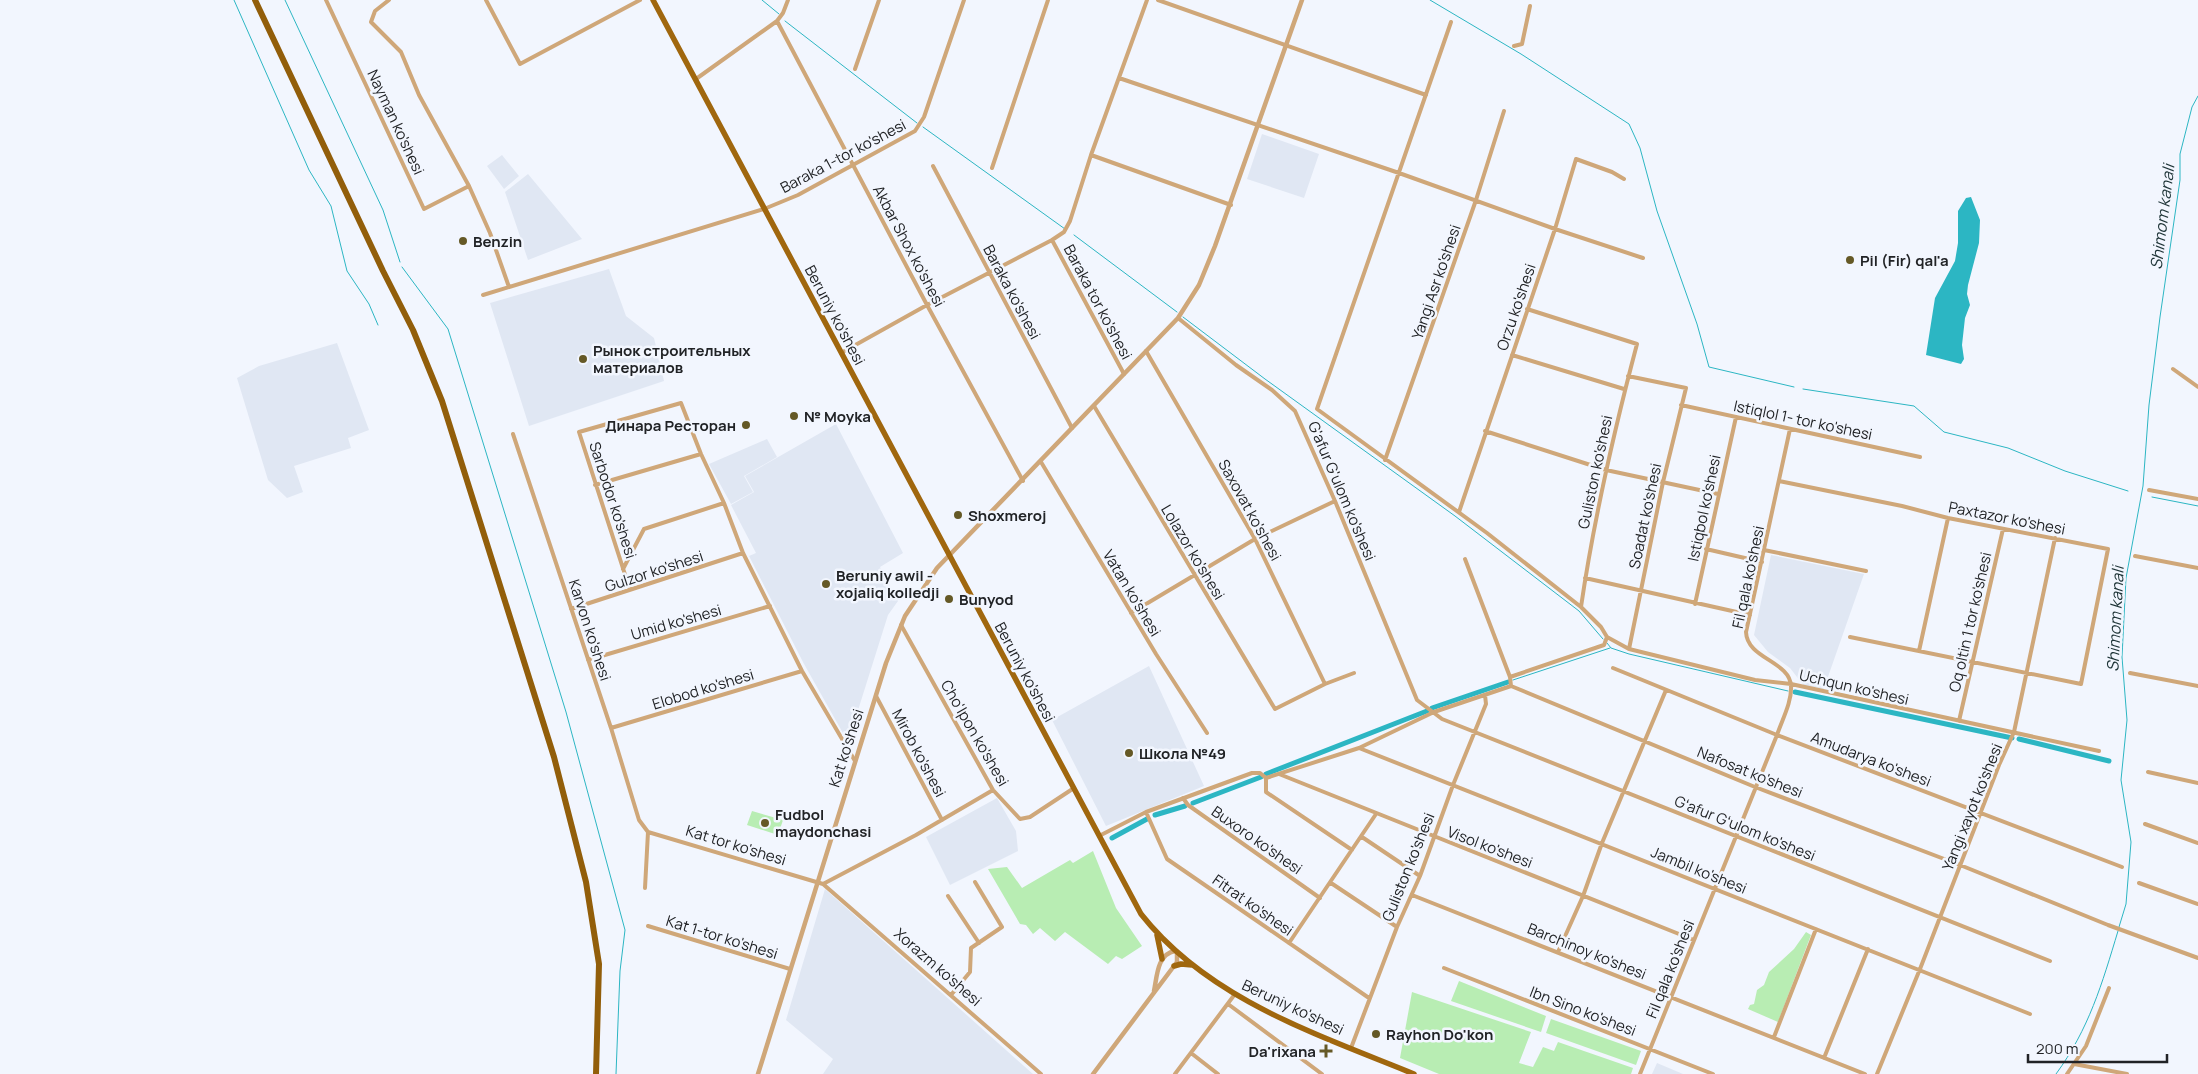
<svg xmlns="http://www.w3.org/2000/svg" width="2198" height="1074" viewBox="0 0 2198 1074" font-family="Manrope,sans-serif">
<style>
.built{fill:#e0e7f3}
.green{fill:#b8edb3}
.water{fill:#2cb6c3}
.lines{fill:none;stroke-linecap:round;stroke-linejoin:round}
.stream{stroke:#2cb6c3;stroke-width:1}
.canal{stroke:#2cb6c3;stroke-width:5}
.minor{stroke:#cfa779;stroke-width:4}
.tertiary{stroke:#cfa779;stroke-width:4.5}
.primary{stroke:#a0670e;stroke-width:5.5}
.trunk{stroke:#925e0a;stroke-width:6}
.poi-dot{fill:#655926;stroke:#f2f6fe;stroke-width:2}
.labels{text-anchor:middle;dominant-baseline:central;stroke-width:5;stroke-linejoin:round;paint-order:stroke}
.street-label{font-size:15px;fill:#212326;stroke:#f2f6fe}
.poi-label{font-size:15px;font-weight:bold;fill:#212326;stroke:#f2f6fe;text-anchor:start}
.water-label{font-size:16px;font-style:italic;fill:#1d3336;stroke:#f2f6fe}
</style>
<rect width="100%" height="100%" fill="#f2f6fe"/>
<path class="built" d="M1262,134L1319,154L1304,198L1247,179Z
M502,155L519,176L504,189L487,166Z
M528,174L582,239L528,260L505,192Z
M609,269L626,316L654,338L664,381L529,426L490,303Z
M337,343L369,430L348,438L351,448L294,466L303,492L287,498L268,480L237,378L259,366Z
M836,424L903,553L880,567L898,601L888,615L848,742L804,664L749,556L756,553L731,505L754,492L745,476Z
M767,439L777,457L744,476L753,492L731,504L709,464Z
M1771,555L1864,574L1823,691L1804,686L1790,668L1768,652L1754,635Z
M1149,666L1204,786L1106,826L1052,720Z
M997,798L1016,831L1018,851L950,885L926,837Z
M825,889L1033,1074H823L833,1059L786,1020Z
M1657,1063L1683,1074H1652Z"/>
<path class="green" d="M752,811L783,820L778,835L747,825Z
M1093,851L1116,908L1142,946L1122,959L1116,956L1108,964L1065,932L1055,941L1040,928L1033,934L1026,925L1020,924L988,869L1007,867L1022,888L1070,860L1073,863Z
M1806,932L1811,935L1778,1022L1748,1009L1750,1005L1754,1004L1757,990L1764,985L1769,972L1794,949Z
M1459,981L1546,1016L1541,1032L1451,1001Z
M1412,992L1531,1032L1519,1063L1533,1067L1543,1047L1554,1051L1558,1042L1633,1068L1631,1074H1439L1400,1058Z
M1551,1019L1641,1051L1636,1065L1546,1033Z"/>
<path class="water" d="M1971,197L1980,220L1979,243L1968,285L1967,294L1970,305L1965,318L1962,345L1964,359L1961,364L1926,355L1935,298L1955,261L1958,243V211L1966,198Z"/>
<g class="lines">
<path class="stream" d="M234,0L309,170L331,206L347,271L369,304L378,325
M285,0L383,210L400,262
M762,0L779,14
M1430,0L1521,54L1629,124L1640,148L1657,211L1697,324L1709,367L1794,387
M785,21L917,123
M923,127L1065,229
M1074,235L1177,312
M402,267L448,329L566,712L625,930L620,971L616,1074
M1183,317L1265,379L1455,516L1579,611L1603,639
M1803,389L1914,406L1944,432L2008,448L2065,471L2128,491
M2152,497L2198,506
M1607,643L1611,648L1629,654L1788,691
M1513,680L1610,648
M2119,927L2126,904L2131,842L2121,780L2127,720L2122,657L2126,578L2143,486L2149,405L2160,317L2180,180V154L2192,107L2198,96
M2056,1074C2089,1029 2102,984 2118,931"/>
<path class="canal" d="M1795,692L2012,738
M1432,708L1508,682
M2019,739L2109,761
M1266,774L1427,711
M1193,803L1261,777
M1155,815L1185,806
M1112,838L1147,819"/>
<path class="minor" d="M326,0L424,209L469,186
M389,0L375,11L371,22L401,52L419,95L469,186L490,233L509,287
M486,0L520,64L640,0
M1158,0L1426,95
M777,21L927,305L1023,481
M1451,22L1317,409L1487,533L1581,607L1601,627L1607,637L1629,649L1755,680L1791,684L2099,751
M1514,46L1522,44L1530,6
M855,69L879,0
M1119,78L1399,173L1555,229L1643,258
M696,79L777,21L783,13L788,0
M1091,155L1231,205
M933,166L1072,428
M992,168L1048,0
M1052,240L1124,374
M483,295L764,209L798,195L915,131L924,117L964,0
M1527,309L1637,344C1614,431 1594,518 1581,607
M1178,318L1236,365L1272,390L1295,411L1335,501L1417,700L1442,719L2050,961
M1146,351L1255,539L1325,684
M841,353L927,305L1052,240L1064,232L1070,221L1091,155L1147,0
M1512,355L1624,389
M2173,369L2198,387
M1628,376L1686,388L1663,482L1629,649
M1681,405L1920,457
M1094,406L1275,709L1325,684L1354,673
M1485,431L1606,470L1718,494
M513,434L611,728L639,820L648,832
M1385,460L1476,200L1504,111
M1041,462L1156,654L1207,733
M1779,481L1902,506L1948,518L2108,549L2081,684L1850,637
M595,485L701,454
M2149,490L2198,499
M1459,512L1555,229L1576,159L1612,172L1624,179
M1706,549L1762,562
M1764,550L1866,571
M2135,556L2198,568
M1465,559L1510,677L1511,686
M623,569L644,529L724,503
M1585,578L1750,615
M630,590L579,432L681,403L701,454L724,503L743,553L802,671L855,761
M1695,604L1736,417
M571,609L743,553
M1131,613L1255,539L1335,501
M901,625L993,790L1020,819L1030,817L1074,788
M1919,651L1948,518
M588,660L770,606
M1613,668L1777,735L2122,867
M2130,673L2198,686
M1510,677L1604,645L1607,637
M1511,686L1755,787L1960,865L2108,925L2198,958
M876,696L942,820
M1959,721L2003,529
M611,728L802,671
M1359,748L2030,1014
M2148,772L2198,783
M1279,774L1694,940
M1266,778V792L1352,850
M1183,798L1188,805L1320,898
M1146,812L1167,859L1369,998
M2145,824L2198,843
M648,832L823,884L1041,1074
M1099,836L1146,812L1252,773H1260L1266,778L1359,748L1434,712L1511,686
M1362,837L1420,876
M1331,883L1397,927
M2139,883L2198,904
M823,884L916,835L993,790
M645,888L648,832
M1412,895L1865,1074
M948,896L979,943
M648,926L790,969
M1289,943L1376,814
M1558,952L1583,896L1602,843L1666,690
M1444,968L1713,1074
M951,995L970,972L971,948L1002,927L975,882
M1228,1004L1322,1074
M1774,1037L1816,929
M1351,1048L1397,927L1420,876L1453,785L1486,704L1485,695
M1191,1053L1218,1074
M1824,1058L1868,949
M2074,1064L2127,1074
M1175,1074L1235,994
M1640,1074L1777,735C1782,720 1792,702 1791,686C1790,661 1747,659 1746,632L1790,429
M1877,1074L1920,969L1999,765L2014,732L2055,538
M2067,1074L2086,1046L2109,988"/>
<path class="tertiary" d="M1154,991C1157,977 1157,954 1175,951
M758,1074L886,663L905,616L937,568L1178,318L1199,285L1215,246L1302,0
M1093,1074L1177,962V953"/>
<path class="primary" d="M653,0L1141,914C1208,999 1316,1034 1414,1074
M1157,935L1162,959
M1174,966L1181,964L1192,965"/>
<path class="trunk" d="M255,0L383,271L413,330L442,401L554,757L586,882L599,964L596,1074"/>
</g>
<g class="poi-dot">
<circle cx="463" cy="241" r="5"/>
<circle cx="1850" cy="260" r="5"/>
<circle cx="583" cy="359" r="5"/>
<circle cx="794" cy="416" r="5"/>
<circle cx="746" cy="425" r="5"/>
<circle cx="958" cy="515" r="5"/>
<circle cx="826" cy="584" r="5"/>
<circle cx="949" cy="599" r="5"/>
<circle cx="1129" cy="753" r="5"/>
<circle cx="765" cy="823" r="5"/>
<circle cx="1376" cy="1034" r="5"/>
<path d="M1323.5 1043.5h5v5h5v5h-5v5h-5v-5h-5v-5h5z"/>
</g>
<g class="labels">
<g class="street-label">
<text transform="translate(396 122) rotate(65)">Nayman ko'shesi</text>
<text transform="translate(843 156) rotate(-28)">Baraka 1-tor ko'shesi</text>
<text transform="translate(909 246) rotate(62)">Akbar Shox ko'shesi</text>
<text transform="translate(1436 282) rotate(-71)">Yangi Asr ko'shesi</text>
<text transform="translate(1012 292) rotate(62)">Baraka ko'shesi</text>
<text transform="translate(1098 302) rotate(62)">Baraka tor ko'shesi</text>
<text transform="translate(1516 307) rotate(-71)">Orzu ko'shesi</text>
<text transform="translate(835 315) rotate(62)">Beruniy ko'shesi</text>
<text transform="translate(1803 420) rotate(12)">Istiqlol 1- tor ko'shesi</text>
<text transform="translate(1595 472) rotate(-78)">Guliston ko'shesi</text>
<text transform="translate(1342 491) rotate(67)">G'afur G'ulom ko'shesi</text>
<text transform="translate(613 500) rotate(72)">Sarbodor ko'shesi</text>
<text transform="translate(1704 508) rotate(-78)">Istiqbol ko'shesi</text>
<text transform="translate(1250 510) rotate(61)">Saxovat ko'shesi</text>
<text transform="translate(1645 516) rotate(-78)">Soadat ko'shesi</text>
<text transform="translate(2007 518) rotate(11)">Paxtazor ko'shesi</text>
<text transform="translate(1193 552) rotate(59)">Lolazor ko'shesi</text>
<text transform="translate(654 571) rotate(-18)">Gulzor ko'shesi</text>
<text transform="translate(1748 577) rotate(-78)">Fil qala ko'shesi</text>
<text transform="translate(1132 593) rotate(59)">Vatan ko'shesi</text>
<text transform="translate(676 622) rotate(-16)">Umid ko'shesi</text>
<text transform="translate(1970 622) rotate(-77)">Oq oltin 1 tor ko'shesi</text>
<text transform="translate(590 630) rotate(72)">Karvon ko'shesi</text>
<text transform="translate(1025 672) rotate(62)">Beruniy ko'shesi</text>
<text transform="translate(1854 687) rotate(13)">Uchqun ko'shesi</text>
<text transform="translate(703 689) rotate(-17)">Elobod ko'shesi</text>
<text transform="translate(975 733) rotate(60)">Cho'lpon ko'shesi</text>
<text transform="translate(846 748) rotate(-72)">Kat ko'shesi</text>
<text transform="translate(919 753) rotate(62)">Mirob ko'shesi</text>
<text transform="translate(1871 759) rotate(21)">Amudarya ko'shesi</text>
<text transform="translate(1750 772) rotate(22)">Nafosat ko'shesi</text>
<text transform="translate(1972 807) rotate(-68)">Yangi xayot ko'shesi</text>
<text transform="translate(1745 828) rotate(22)">Gʻafur Gʻulom ko'shesi</text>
<text transform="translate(1257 840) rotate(35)">Buxoro ko'shesi</text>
<text transform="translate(736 845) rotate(17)">Kat tor ko'shesi</text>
<text transform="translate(1490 847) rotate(21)">Visol ko'shesi</text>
<text transform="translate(1408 867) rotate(-68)">Guliston ko'shesi</text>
<text transform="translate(1699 870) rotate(22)">Jambil ko'shesi</text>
<text transform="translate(1253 905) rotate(35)">Fitrat ko'shesi</text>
<text transform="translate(722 937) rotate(17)">Kat 1-tor ko'shesi</text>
<text transform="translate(1587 951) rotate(22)">Barchinoy ko'shesi</text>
<text transform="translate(938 967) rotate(41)">Xorazm ko'shesi</text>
<text transform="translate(1670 969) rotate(-68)">Fil qala ko'shesi</text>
<text transform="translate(1293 1007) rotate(25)">Beruniy ko'shesi</text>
<text transform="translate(1583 1011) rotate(21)">Ibn Sino ko'shesi</text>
</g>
<g class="poi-label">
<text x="473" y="241">Benzin</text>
<text x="1860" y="260">Pil (Fir) qal'a</text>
<text x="593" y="350">Рынок строительных<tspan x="593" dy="17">материалов</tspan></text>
<text x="804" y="416">№ Moyka</text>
<text x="736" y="425" text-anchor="end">Динара Ресторан</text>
<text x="968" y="515">Shoxmeroj</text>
<text x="836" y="575">Beruniy awil -<tspan x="836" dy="17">xojaliq kolledji</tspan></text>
<text x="959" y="599">Bunyod</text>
<text x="1139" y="753">Школа №49</text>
<text x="775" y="814">Fudbol<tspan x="775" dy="17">maydonchasi</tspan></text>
<text x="1386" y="1034">Rayhon Do'kon</text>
<text x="1316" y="1051" text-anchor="end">Da'rixana</text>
</g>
<g class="water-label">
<text transform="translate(2162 217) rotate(-83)">Shimom kanali</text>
<text transform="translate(2115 619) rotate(-87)">Shimom kanali</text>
</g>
</g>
<path d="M2028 1054v8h139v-8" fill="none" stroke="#212326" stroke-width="2.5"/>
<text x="2036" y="1054" font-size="15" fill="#212326" stroke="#f2f6fe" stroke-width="4" paint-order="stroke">200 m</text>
</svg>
